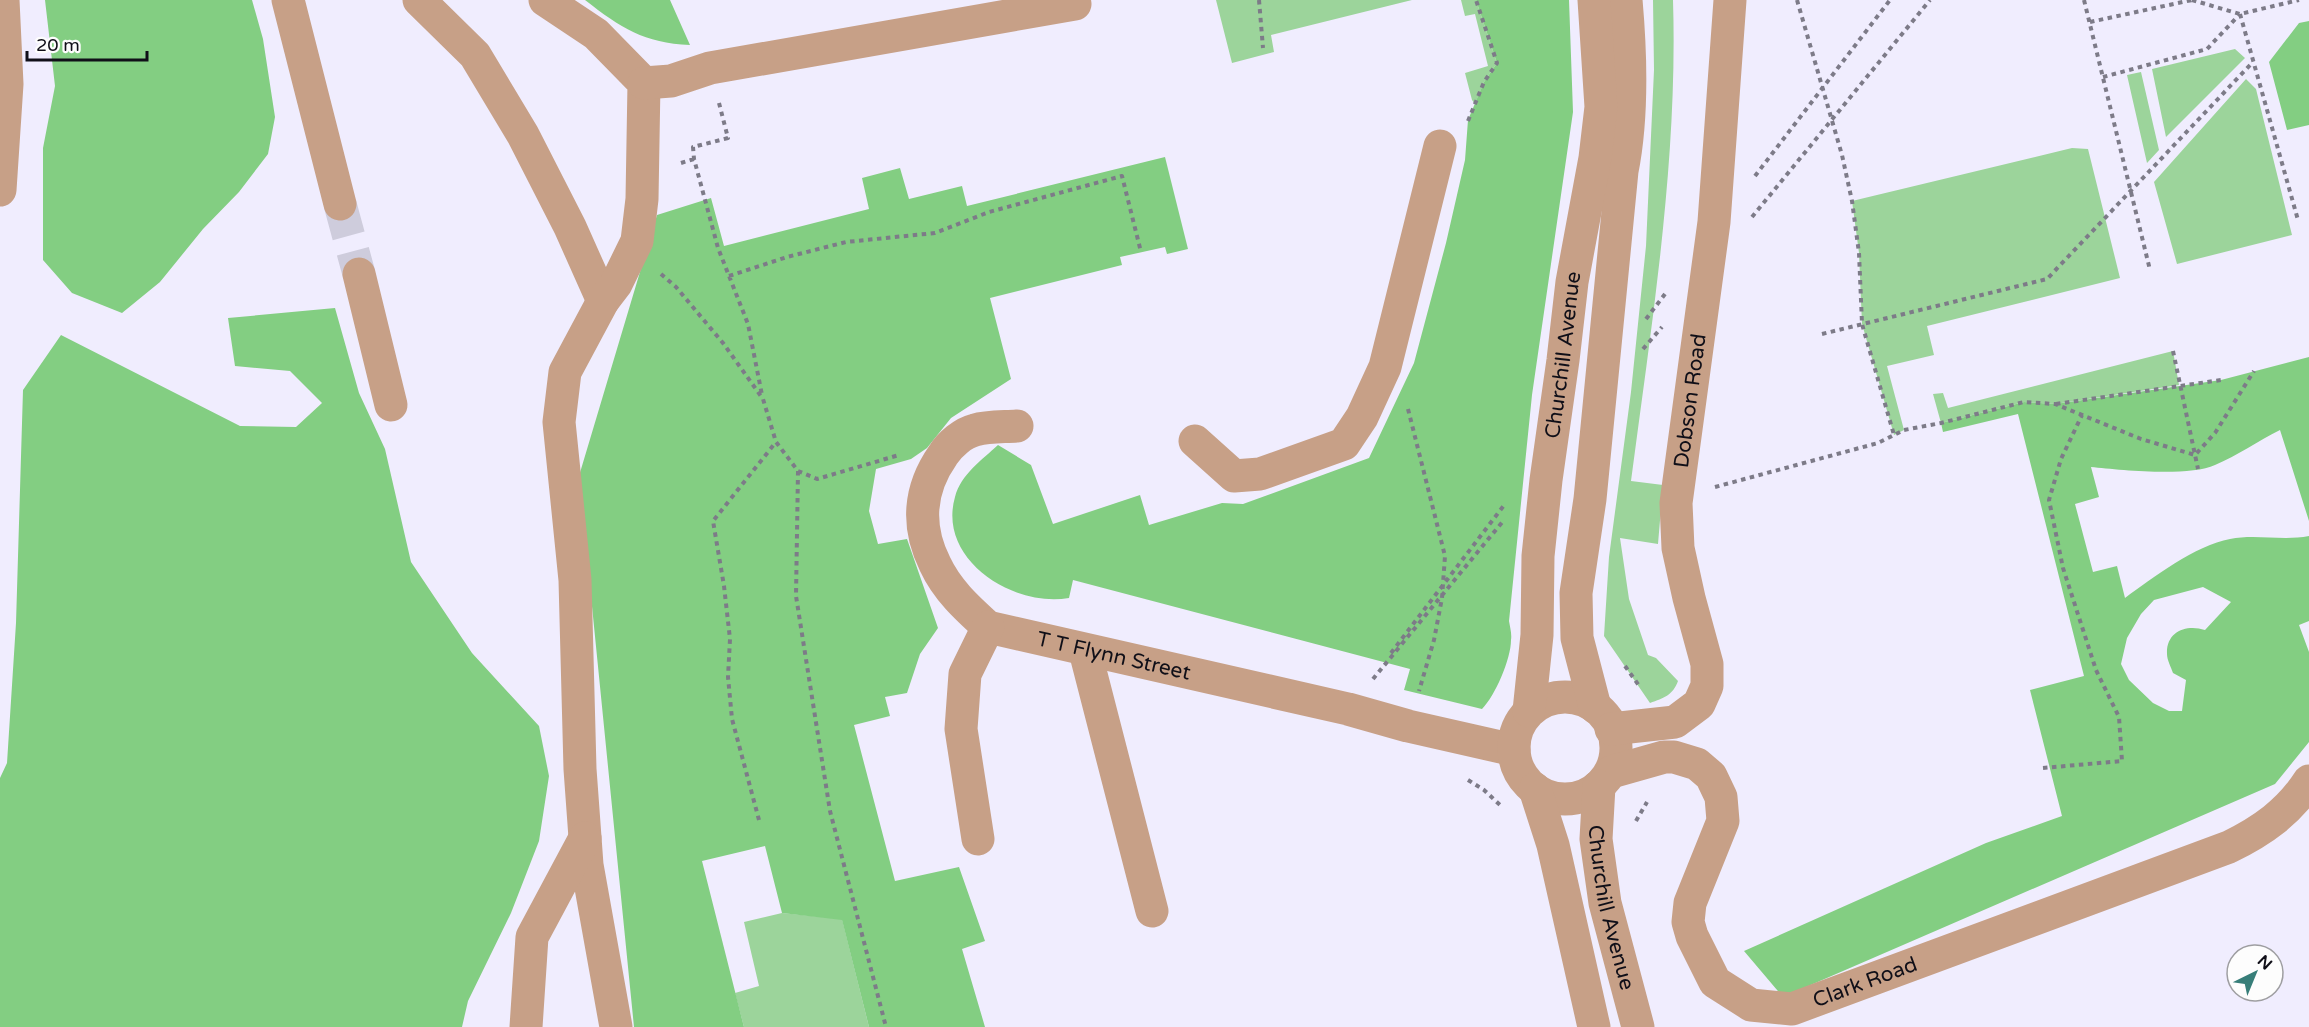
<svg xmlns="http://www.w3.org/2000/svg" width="2309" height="1027" viewBox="0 0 2309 1027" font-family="'Varela Round',sans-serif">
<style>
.green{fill:#9cd49b}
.forest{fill:#83ce82;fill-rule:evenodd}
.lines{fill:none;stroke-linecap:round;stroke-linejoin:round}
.minor-tunnel{stroke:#ceccdc;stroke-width:33;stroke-dasharray:33 16;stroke-linecap:butt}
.path{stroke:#7d7b88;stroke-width:4;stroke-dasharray:4.5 4.5;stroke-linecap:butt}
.minor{stroke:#c7a087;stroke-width:33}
.labels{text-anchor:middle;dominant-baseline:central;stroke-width:4.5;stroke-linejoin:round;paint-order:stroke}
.street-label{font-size:21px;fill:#100f18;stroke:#fdfdfd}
</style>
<rect width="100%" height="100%" fill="#f0edfe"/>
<path class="green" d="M1216,0H1412L1271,35L1274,52L1232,63Z
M1461,0H1476L1497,63L1484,82L1475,104L1472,100L1465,73L1488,66L1475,14L1465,16Z
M1653,0H1673C1678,161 1652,321 1631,481L1663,485L1658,544L1620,538L1629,599L1648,655L1656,658L1678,681C1673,695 1664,698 1650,703L1604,636L1609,557L1631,392L1646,246L1654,70Z
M2235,49L2245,58L2166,137L2152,69Z
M2141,72L2159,150L2147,163L2127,75Z
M2246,79L2256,89L2292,235L2177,264L2154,182Z
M2072,148L2088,149L2120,278L1927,326L1934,355L1887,366L1904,430L1894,435L1862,324L1859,253L1852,201Z
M2173,351L2179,385L2055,404L2024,402L1941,423L1933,394L1943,393L1948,408Z
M782,913L842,919L869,1027H744L735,993L759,986L744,922Z"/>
<path class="forest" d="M45,0H252L263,39L275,117L268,154L239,192L203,229L160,282L122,313L72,293L43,260V148L55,86Z
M585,0H670L690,45C644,43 621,28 585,0Z
M1476,0H1569L1573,112L1532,395L1509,621C1510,627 1512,634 1511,640C1511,659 1495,696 1482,709L1404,690L1410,669L1073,580L1069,598C1014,608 937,560 955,497C961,474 982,460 998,445L1031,465L1053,524L1140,495L1149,525L1222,503L1243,504L1369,458L1414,363L1446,243L1465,160L1468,120L1484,82L1497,63Z
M2309,21V125L2287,130L2269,62L2299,23Z
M1165,157L1188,249L1167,254L1165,247L1120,257L1122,265L990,298L1011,379L951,418L927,448L911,459L876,469L869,511L878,544L907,539L938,628L920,654L907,693L885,697L890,716L854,725L895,881L959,867L985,941L962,949L985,1027H869L842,920L782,913L765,846L702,861L744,1027H634L579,476L657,215L711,198L724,246L869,209L862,178L900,168L909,199L962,186L967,206Z
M335,308L359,393L385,449L411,562L472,653L539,726L549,776L539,841L511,913L468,1001L462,1027H0V778L7,763L16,623L23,390L61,335L240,426L296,427L322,403L290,371L235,366L228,318Z
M2309,357V521L2280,430C2258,441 2237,456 2215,465C2189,477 2120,470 2091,467L2099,497L2075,504L2093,572L2117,566L2125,598C2152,578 2196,545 2230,539C2255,534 2283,541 2309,536V621L2299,625L2309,652V742L2275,784L1783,997L1744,951L1986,843L2062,816L2030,690L2084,676L2018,414L1943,432L1941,423L2024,402L2055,404L2221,380ZM2203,587L2231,602L2205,630C2187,624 2166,631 2167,654C2167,660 2171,667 2173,673L2186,680L2182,711H2169L2153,703L2129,680L2121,664L2127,638L2141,614L2154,600Z"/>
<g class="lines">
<path class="minor-tunnel" d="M340,204L359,274"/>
<path class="path" d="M1259,0L1263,48
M1797,0L1842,155L1852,201L1859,253L1862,324L1894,435
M2084,0L2150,270
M2192,0L2240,14L2299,0
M2240,14L2298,220
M2090,22L2192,0
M2103,77L2207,49L2239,15
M719,103L728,138L693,147L694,159L718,248L748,324L762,395
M1468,121L1484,82L1497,63L1476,0
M681,163L694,159
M1755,176L1890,0
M1752,217L1930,0
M661,274L676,287L723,343L763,399L776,442L798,471L817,479L899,455
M729,276L787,257L846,242L935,233L989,212L1122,176L1141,252
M1646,319L1665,294
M1822,334L2047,279L2253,62
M1643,349L1662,327
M2173,351L2198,469
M2056,404L2221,380
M1408,409L1445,556L1442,598L1434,640L1419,691
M798,471L796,596L830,811L886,1027
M1715,487L1878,443L1904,430L1941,423L2024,402L2055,404L2141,439L2195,455L2215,433L2254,371
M1391,653L1505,504
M1625,666L1640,687
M1373,679L1504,520
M2043,768L2122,761L2119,717L2096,670L2063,568L2049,500L2061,459L2082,415
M1468,780L1484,790L1500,805
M759,820L732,719L728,677L730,639L724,586L713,521L776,442
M1636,821L1647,802"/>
<g class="minor">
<path d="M288,0L340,204"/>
<path d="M419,0L475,55L523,135L570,227L603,301"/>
<path d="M545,0L596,34L644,83L642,199L637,241L616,284L603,301L565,372L559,422L575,580L580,769L587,865L616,1027"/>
<path d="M644,83L671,81L710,68L1075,4"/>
<path d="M0,190L7,84L3,0"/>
<path d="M359,274L391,405"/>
<path id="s1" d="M1017,426C1003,427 988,426 975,430C963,433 950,444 943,455C919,489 916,526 935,564C947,590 967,608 988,627L1348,709L1408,726L1514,750"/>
<path d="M1195,441L1234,476L1260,474L1344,444L1362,417L1385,367L1440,146"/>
<path d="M1085,651L1152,911"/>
<circle cx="1565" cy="748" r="51"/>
<path d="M1595,707L1577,638L1576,593L1590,499L1622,171C1633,116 1631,56 1626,0"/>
<path id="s2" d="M1529,711L1537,635L1538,556L1546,480L1563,360L1572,282L1595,158L1601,107L1594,0"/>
<path id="s3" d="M1611,729L1675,722L1699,704L1707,686V664L1689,598L1678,548L1676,503L1714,222L1730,0"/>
<path id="s4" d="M1611,772L1664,757H1674L1697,764L1711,776L1721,797L1723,821L1690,903L1688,922L1692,936L1715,982L1751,1005L1792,1009L2229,847C2262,831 2289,812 2309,781"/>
<path id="s5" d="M1599,786L1596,839L1605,903L1638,1027"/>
<path d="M1535,789L1553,845L1594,1027"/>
<path d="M978,839L961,729L965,674L988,627"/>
<path d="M526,1027L532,937L585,838"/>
</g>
</g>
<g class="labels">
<g class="street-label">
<text stroke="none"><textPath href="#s2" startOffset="358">Churchill Avenue</textPath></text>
<text stroke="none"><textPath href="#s3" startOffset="404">Dobson Road</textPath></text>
<text stroke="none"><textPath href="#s1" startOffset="411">T T Flynn Street</textPath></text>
<text stroke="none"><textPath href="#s5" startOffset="123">Churchill Avenue</textPath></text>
<text stroke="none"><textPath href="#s4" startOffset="490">Clark Road</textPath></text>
</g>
</g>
<g transform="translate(2255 973) rotate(43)"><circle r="28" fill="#fdfdfd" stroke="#9e9ea1" stroke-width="1.5"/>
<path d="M0-4.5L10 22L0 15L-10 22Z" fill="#377e79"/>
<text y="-9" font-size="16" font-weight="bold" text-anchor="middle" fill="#100f18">N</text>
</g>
<path d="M27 51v9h120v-9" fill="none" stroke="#100f18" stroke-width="3"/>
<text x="36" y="51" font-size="18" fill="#100f18" stroke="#fdfdfd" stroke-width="4.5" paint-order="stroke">20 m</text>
</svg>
